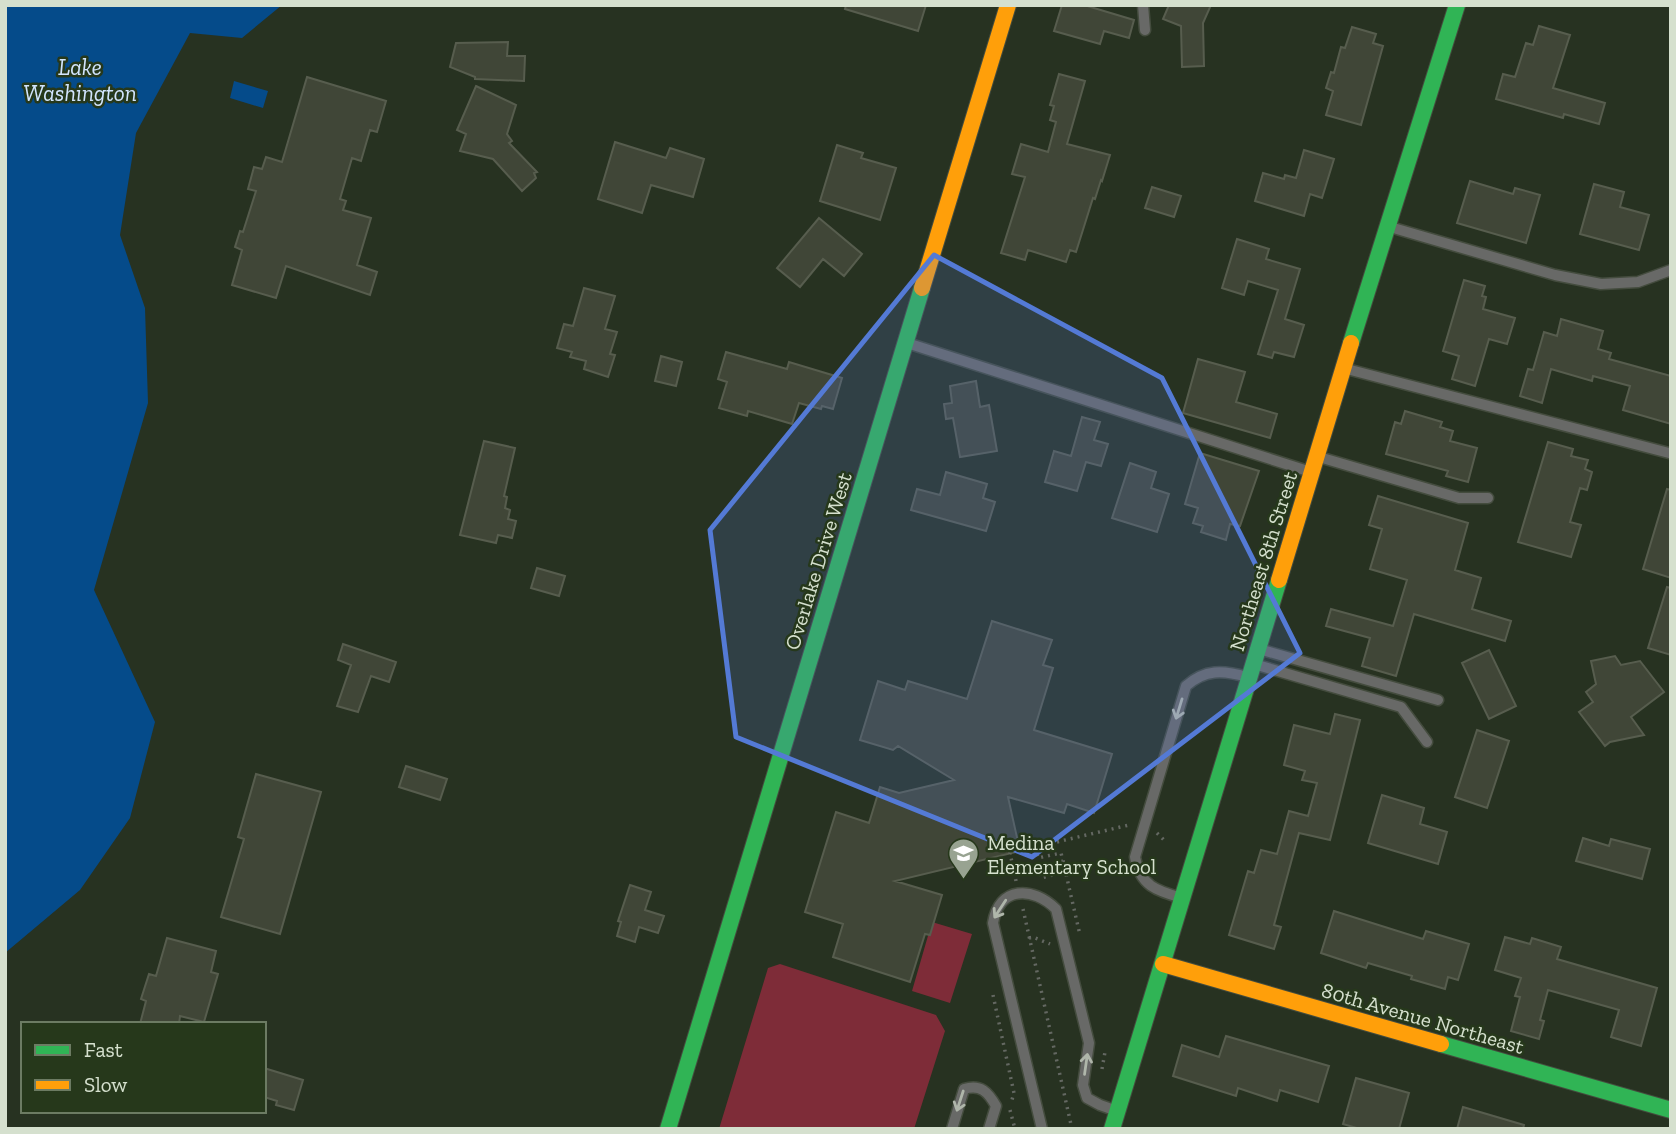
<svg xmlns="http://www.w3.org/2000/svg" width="1676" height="1134" viewBox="0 0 1676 1134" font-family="'Zilla Slab',serif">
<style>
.green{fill:#7e2c38}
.water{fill:#054b8a}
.building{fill:#404637;stroke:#575d4e;stroke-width:2}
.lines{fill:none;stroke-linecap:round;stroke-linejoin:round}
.lane-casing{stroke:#444c3e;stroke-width:13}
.fast-casing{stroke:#444c3e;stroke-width:18}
.slow-casing{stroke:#444c3e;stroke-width:18}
.path{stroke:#646862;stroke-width:3.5;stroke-dasharray:2 5;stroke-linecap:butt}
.lane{stroke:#686967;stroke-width:10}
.fast{stroke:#30b455;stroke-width:16}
.slow{stroke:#ff9f0a;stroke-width:16}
.oneway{stroke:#afb6aa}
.marked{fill:#547ad5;fill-opacity:0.2;stroke:#547ad5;stroke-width:5;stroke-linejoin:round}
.labels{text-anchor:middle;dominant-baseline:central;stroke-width:5;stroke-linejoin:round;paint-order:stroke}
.street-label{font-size:21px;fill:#d5e0ce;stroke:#26381b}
.poi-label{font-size:21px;fill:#d5e0ce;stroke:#26381b;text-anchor:start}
.water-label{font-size:23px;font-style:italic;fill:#d2e5fe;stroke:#26381b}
</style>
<rect width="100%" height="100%" fill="#273221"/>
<path class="green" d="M932,922L972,934L950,1003L912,991Z
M780,964L936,1015L945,1031L914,1129H719L768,968Z"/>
<path class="water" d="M5,5H282L242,38L190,33L136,133L120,235L145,308L148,403L94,590L155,722L130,818L80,890L5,953Z
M234,81L268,91L263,108L230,98Z"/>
<path class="building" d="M846,5H926L918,31L845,9Z
M1062,5H1084L1134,20L1129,38L1104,31L1100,44L1054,31Z
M1169,5H1211L1203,23L1204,66L1182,67L1181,26L1163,19Z
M1539,26L1570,35L1553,88L1605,103L1599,124L1564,114L1563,118L1496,99L1503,74L1515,77L1526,43L1533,45Z
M1352,27L1376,34L1373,43L1383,46L1361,125L1326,115L1333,91L1326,88L1331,72L1334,73L1341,47L1345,48Z
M508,42L507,56H525L524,81L475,79V77L450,67L456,43Z
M1059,74L1085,81L1067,144L1110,155L1102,181L1101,180L1095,199L1093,198L1076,252L1070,250L1066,262L1028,250L1025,260L1001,253L1025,177L1012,174L1021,144L1048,152L1056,122L1050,120L1054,106L1050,105Z
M307,77L386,101L377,132L370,130L361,161L352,158L340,199L346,201L343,210L371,218L357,265L377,272L370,295L286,266L276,298L232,285L242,250L235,247L240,231L243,232L256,191L248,189L254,167L262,169L266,157L282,162Z
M476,86L516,105L507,134L512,141L509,143L537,172L534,173L536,178L522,191L493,159L460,151L466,134L457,130Z
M615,142L666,158L670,148L704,159L693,197L651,185L642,213L598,199Z
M837,145L863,153L861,158L896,168L880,220L820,201Z
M1304,150L1334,159L1322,198L1310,194L1304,216L1255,201L1263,173L1284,179L1285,175L1296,178Z
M1470,181L1513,194L1515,188L1540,195L1526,243L1457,223Z
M1594,184L1624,192L1620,207L1649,215L1639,250L1580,234Z
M1152,187L1181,196L1174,217L1145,208Z
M819,218L862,254L844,276L823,259L800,287L777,268Z
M1237,239L1269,249L1266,259L1300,269L1285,319L1304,325L1294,357L1274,352L1272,358L1258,354L1278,290L1248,281L1244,295L1222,288Z
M1464,280L1485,286L1482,296L1486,297L1483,309L1515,318L1507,344L1489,339L1475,386L1452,379L1459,356L1443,351Z
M584,288L615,296L605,329L617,332L610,354L615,355L608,377L584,369L586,361L570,357L572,352L557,348L564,324L573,326Z
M1561,319L1603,331L1598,349L1611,353L1609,359L1671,376V424L1623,410L1630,386L1593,376L1592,381L1551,369L1542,403L1520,396L1528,369L1533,370L1544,332L1557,336Z
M726,352L787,369L789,362L842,378L833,409L822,406L821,409L799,403L792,424L748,411L747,416L719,408L727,382L718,379Z
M661,356L682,362L676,386L655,381Z
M1198,359L1245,372L1236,402L1277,414L1270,438L1183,413Z
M976,381L980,407L989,405L997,451L960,457L953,418L946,419L944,404L952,403L950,386Z
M1405,411L1442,422L1440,427L1453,431L1450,441L1477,448L1468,482L1446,476L1448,471L1386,454L1395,422L1401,424Z
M1082,417L1100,422L1094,440L1108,444L1101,466L1086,462L1077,491L1045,482L1054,451L1071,456Z
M484,441L515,448L504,496L507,497L505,508L510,510L508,519L516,521L512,538L498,535L496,543L460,535Z
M1548,442L1573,449L1571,456L1588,460L1585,469L1592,472L1587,490L1580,488L1570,522L1581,525L1571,557L1518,542Z
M1200,453L1259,471L1240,526L1230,524L1226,540L1201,532L1203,526L1193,523L1198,508L1185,504Z
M1130,463L1156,472L1151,488L1169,494L1157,532L1112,518Z
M946,472L987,484L983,498L995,502L986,531L911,510L917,489L940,495Z
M1667,489L1671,490V578L1643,569Z
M1378,496L1468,523L1455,570L1481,578L1472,609L1511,621L1505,641L1414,614L1396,676L1362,666L1370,638L1326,626L1331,609L1393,626L1407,580L1370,569L1382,529L1369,525Z
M537,568L565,576L559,596L531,588Z
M1667,587L1671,588V655L1648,648Z
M992,621L1052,640L1043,665L1053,668L1034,730L1112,754L1094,813L1067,804L1064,813L1008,797L1020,851L895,881L942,895L930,935L925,934L910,982L833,957L843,924L805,912L836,812L869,823L880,787L899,793L954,780L898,746L893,750L860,740L878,681L905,690L908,681L967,699Z
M343,644L396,662L389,682L371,676L358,712L337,706L351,665L338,660Z
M1489,650L1516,706L1489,719L1462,663Z
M1615,656L1621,665L1640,661L1664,692L1631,717L1644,735L1610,742L1605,746L1579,712L1593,702L1586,692L1596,684L1591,661Z
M1335,714L1360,720L1330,840L1299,833L1274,925L1281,927L1274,949L1229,935L1248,871L1254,873L1261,850L1277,854L1289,811L1308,816L1317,783L1302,780L1305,771L1284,765L1294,725L1330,734Z
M1477,730L1509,741L1487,808L1455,797Z
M406,766L447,779L440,800L399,787Z
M256,774L321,792L280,934L221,917L244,839L238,837Z
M1382,795L1424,808L1420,824L1447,832L1438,864L1368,843Z
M1583,838L1609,846L1611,839L1650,849L1642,879L1576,861Z
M630,885L651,892L645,910L664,916L658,933L639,927L635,942L617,936L621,922L618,921Z
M1334,911L1423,939L1426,931L1469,944L1458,980L1448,977L1445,989L1411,979L1412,976L1368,963L1366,968L1321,953Z
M1505,937L1530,944L1532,938L1561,947L1557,959L1657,988L1641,1046L1611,1037L1619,1010L1548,990L1540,1020L1544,1021L1539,1039L1511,1031L1520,997L1515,996L1521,978L1495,970Z
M167,938L216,951L211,972L218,974L204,1022L180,1016L179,1024H140L146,1001L141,999L149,974L156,976Z
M1226,1036L1329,1066L1318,1102L1280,1090L1277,1101L1238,1088L1236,1096L1173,1076L1182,1045L1219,1057Z
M264,1068L303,1080L294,1110L276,1105L277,1101L264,1097Z
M1356,1078L1409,1093L1399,1129H1360L1343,1124Z
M1463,1107L1524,1125L1523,1129H1457Z"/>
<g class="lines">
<defs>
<path id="lane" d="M1143,5L1145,30
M1390,227L1555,275L1601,284L1638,282L1671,270
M907,343L1311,472
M1343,368L1669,453
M1319,457L1459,498H1488
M1259,649L1438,700
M1254,664L1401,707L1427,742
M1182,898C1157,891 1140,886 1135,857L1186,686C1205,669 1223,670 1247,677
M952,1129L964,1089C981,1084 988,1092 996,1106L989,1129
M1042,1129L993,923C999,886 1033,886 1056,909L1089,1043L1083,1085L1087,1098L1100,1105L1117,1111"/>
<path id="fast" d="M1351,343L1457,5
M1441,1044L1671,1110
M668,1129L922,288
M1112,1129L1279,580"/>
<path id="slow" d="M922,288L1008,5
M1279,580L1351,343
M1163,964L1441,1044"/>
</defs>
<use href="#lane" class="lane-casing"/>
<use href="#fast" class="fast-casing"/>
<use href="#slow" class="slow-casing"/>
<path class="path" d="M1157,833L1165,841
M1063,861L1080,935
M1039,867L1041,878L1065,872
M1014,873L1063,861L1061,853L1038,858L1035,846
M1016,881L1010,853L1129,825
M1023,909L1072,1129
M1029,938L1033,937L1050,944
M993,995L1014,1093L1011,1103
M1102,1069L1105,1052
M1010,1110L1015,1129"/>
<use href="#lane" class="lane"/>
<use href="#fast" class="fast"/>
<use href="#slow" class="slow"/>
</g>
<defs><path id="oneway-shaft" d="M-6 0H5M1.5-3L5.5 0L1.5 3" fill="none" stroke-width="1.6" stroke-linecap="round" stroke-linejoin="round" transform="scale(1.75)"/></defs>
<g class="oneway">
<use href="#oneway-shaft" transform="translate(1179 709) rotate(107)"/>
<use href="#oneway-shaft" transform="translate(1000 909) rotate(123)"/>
<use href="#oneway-shaft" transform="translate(1086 1064) rotate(-82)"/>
<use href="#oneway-shaft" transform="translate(960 1101) rotate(108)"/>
</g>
<path class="marked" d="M934,255L1162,378L1300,653L1032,857L736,737L710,530Z"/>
<defs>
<symbol id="school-pin" viewBox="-11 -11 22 30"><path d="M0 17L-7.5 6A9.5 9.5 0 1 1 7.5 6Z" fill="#98a391" stroke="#26381b"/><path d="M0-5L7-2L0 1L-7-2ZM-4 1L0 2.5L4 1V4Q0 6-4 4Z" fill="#fff"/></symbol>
</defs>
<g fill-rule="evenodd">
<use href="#school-pin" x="946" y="836" width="35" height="47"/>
</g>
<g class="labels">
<g class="street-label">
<text transform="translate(818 561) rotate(-73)">Overlake Drive West</text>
<text transform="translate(1263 561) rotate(-73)">Northeast 8th Street</text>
<text transform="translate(1423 1018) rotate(16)">80th Avenue Northeast</text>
</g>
<g class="poi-label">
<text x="987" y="842">Medina<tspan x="987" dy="24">Elementary School</tspan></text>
</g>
<g class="water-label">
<text x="80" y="67">Lake<tspan x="80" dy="26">Washington</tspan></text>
</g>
</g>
<rect width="1676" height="1134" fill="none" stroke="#d5e0ce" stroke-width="14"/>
<rect x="21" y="1022" width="245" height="91" fill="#26381b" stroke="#6c7b63" stroke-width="2"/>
<rect x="35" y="1045" width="35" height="10" fill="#30b455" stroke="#6c7b63" stroke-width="2"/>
<text x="84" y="1057" font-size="21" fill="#d5e0ce">Fast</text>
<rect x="35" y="1080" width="35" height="10" fill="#ff9f0a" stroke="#6c7b63" stroke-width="2"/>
<text x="84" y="1092" font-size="21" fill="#d5e0ce">Slow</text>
</svg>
